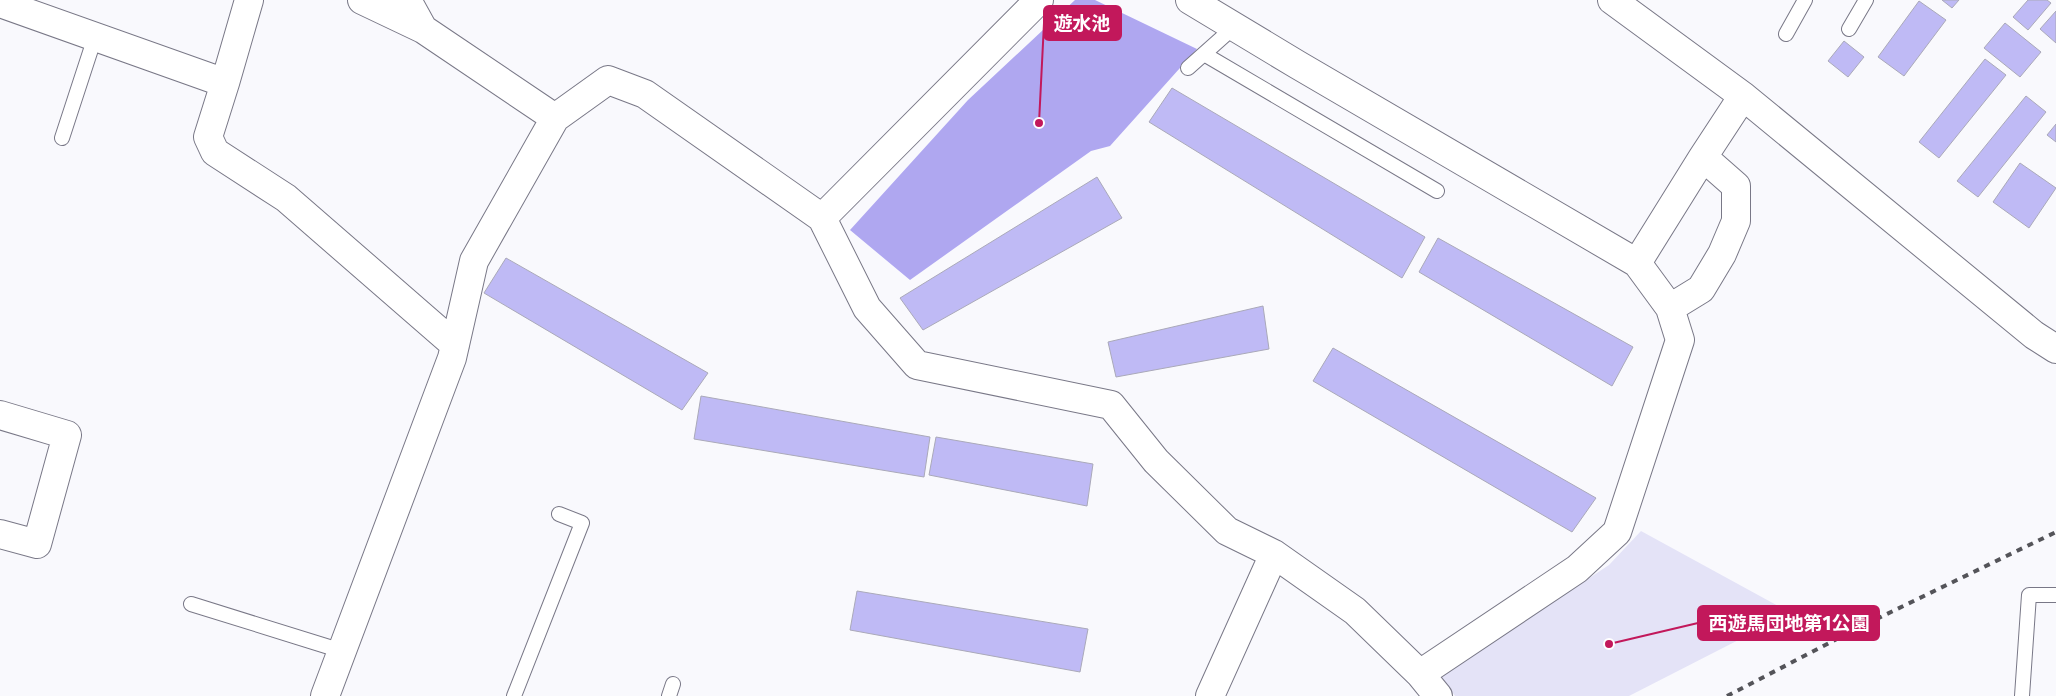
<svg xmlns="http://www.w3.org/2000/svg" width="2056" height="696" viewBox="0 0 2056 696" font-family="'Fira Sans','Noto Sans JP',sans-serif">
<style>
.green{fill:#e4e3f7}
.water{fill:#afa7f0}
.building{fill:#bfbaf5;stroke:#aaa9b9}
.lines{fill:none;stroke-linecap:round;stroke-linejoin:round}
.lane-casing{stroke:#797887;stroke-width:16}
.street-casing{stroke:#797887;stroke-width:30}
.lane{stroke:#fff;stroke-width:14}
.street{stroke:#fff;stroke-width:28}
.rail{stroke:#545459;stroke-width:4;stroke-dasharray:6 6;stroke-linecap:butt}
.leader{fill:none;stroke:#c2185b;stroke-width:2}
.callout-dot{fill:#c2185b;stroke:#fff;stroke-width:2}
.callout{fill:#c2185b;stroke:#c2185b;stroke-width:2}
.callout-label{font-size:19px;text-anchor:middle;font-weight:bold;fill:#fff}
</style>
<rect width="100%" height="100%" fill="#f9f9fd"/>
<path class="green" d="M1641,531L1791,613L1629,696H1455L1441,676L1609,565Z"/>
<path class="water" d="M1075,0H1095L1197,49L1110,146L1091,151L910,280L850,230L968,100Z"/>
<path class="building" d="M1942,0H1959L1952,8Z
M2028,0H2047L2051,3L2028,30L2013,17Z
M1919,1L1946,20L1904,76L1878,57Z
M2056,11V43L2040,29Z
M2005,23L2041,52L2020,77L1984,48Z
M1844,41L1864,57L1848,77L1828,61Z
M1985,59L2006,75L1939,158L1919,142Z
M1172,88L1425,237L1402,278L1149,122Z
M2026,96L2046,112L1978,197L1957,181Z
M2056,124V142L2047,135Z
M2020,163L2056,188L2029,228L1993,202Z
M1097,177L1122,218L923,330L900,298Z
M1438,238L1633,347L1612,386L1419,272Z
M506,258L708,373L682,410L484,293Z
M1263,306L1269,349L1116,377L1108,342Z
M1333,348L1596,498L1572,532L1313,381Z
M701,396L930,437L924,477L694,439Z
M936,437L1093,464L1087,506L929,475Z
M857,591L1088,629L1080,672L850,630Z"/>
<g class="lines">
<defs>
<path id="lane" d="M1849,29L1866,0
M1786,34L1805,0
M1204,54L1437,191
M1188,68L1234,27
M62,138L95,37
M191,604L342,651
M514,696L582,523L559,514
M669,696L673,684
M2022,696L2029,595H2056"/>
<path id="street" d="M362,0L423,29
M407,0L423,29L555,118
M1190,0L1298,65L1637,263L1670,308L1680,340L1617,532L1577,569L1420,674L1438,696
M1612,0L1743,96L2034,335L2056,349
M0,3L225,83L249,0
M225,83L208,137L215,152L286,198L455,345
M1703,157L1743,96
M822,218L867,308L917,365L1111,405L1156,461L1227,531L1274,554
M1637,263L1703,157L1736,186V221L1722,254L1701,289L1670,308
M0,415L67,435L37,544L0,534
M325,696L452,358L474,261L555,118L608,80L645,94L822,218L1039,0
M1210,696L1274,554L1355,611L1420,674"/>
</defs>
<use href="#lane" class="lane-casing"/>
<use href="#street" class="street-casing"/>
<use href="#lane" class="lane"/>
<use href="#street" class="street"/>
<path class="rail" d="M1727,696L1860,627L2056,532"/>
</g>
<path class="leader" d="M1039 123L1044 23M1609 644L1698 623"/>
<g class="callout-dot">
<circle cx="1039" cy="123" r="5"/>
<circle cx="1609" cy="644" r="5"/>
</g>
<g class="callout">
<rect x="1044" y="6" width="77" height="34" rx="5"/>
<rect x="1698" y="606" width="181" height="34" rx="5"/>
</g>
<g class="callout-label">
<text x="1082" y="30">遊水池</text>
<text x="1789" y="630">西遊馬団地第1公園</text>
</g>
</svg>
